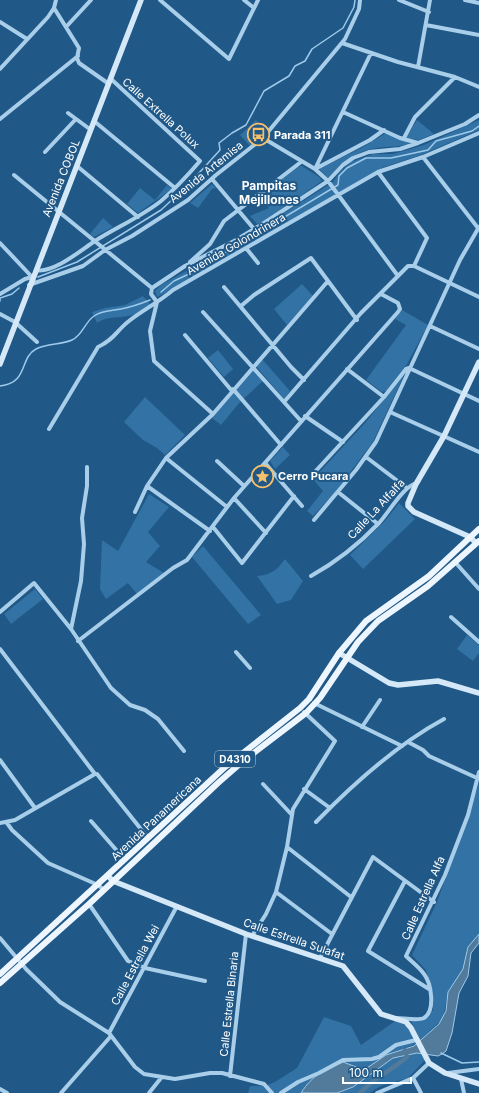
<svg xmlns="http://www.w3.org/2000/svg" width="479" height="1093" viewBox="0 0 479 1093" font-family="Inter,sans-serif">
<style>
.green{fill:#3372a4}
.water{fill:#527a9b;stroke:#9dcaeb}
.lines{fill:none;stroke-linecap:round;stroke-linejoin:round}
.stream{stroke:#9dcaeb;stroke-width:1.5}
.canal{stroke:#527a9b;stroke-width:4.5}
.street{stroke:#a9ceea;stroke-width:4}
.secondary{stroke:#d4e8f8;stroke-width:5.5}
.primary{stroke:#edf6fe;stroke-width:6}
.labels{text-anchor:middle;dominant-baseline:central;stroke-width:4;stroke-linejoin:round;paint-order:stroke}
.shield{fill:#205887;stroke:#bccddb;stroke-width:1}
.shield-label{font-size:10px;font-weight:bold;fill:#fff}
.street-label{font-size:11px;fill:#fff;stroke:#205887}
.poi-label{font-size:11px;font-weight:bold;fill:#fff;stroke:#205887;text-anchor:start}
.neighbourhood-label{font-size:12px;font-weight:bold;fill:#fff;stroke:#205887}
</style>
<rect width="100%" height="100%" fill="#205887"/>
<path class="green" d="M256,120L266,131L250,146L240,135Z
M417,120L434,134L419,140L406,138Z
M479,120V130L421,155L384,167L190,279C184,282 159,297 157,297L155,291L161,285L238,242L333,182L339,173L351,162L373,154H393L424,145Z
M386,133L410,143C399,148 388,146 377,148C355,151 343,164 328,178L319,169L363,147Z
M302,166L319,177L322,181L266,220L257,224L250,216L269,208L259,195L297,167Z
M212,184L216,188L212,189L198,208L190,203Z
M167,185L172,189L138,213L127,204L140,188L155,200Z
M103,218L113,227L94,237L90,234Z
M302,284L313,296L287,325L274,309Z
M143,296L150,304C147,307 144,310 140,312C126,320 110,314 97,323L92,312L105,308L125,305Z
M402,310L428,325L407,364L386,391L382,392L366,380L406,325L395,319Z
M218,350L233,369L224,377L208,358Z
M262,359L290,391L284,399L256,366Z
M253,370L263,381L240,402L221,425L212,418Z
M405,373L373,442L334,494L313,516L307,511L323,491L313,479L365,423Z
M145,397L185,435L165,455L157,448L143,440L124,422Z
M283,447L290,455L275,469L270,461Z
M149,494L169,507L148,532L160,546L146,562L164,573L137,594L128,583L106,599L100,589L102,540L118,551Z
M399,503L415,519L363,569L350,555L384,522Z
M203,546L261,615L248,624L192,557Z
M285,559L303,581L291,600L277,604L257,576C271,575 277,570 285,559Z
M35,589L43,599L11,624L4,614Z
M467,635L479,645V653L473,661L457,649Z
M479,784V934L468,947L463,969L448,992L443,1019L420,1040L410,1019L424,1020L433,1010L432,994L426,970L412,955L437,902Z
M324,1017L351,1026L361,1045L398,1019C408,1024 411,1034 416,1044L386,1055L364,1070L343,1062C324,1071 313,1074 301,1093H248L250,1086H265L275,1082L297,1068Z
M417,1053L421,1054L425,1060L408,1078L381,1086L369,1093H337L353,1087L393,1058Z"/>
<path class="water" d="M479,934V943L471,953L468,976L459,993L452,1033L446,1051L442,1054L438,1056L417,1053L393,1058L353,1087L337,1093H301C313,1074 324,1071 343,1062L364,1070L386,1055L414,1046L439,1024L446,1011L448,992L463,969L468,947Z"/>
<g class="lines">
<path class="stream" d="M38,277L77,262L161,210L189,184L220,150L219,143L232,133L246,125L264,91L289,76L295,66L305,61L312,49L343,28L354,7L355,0
M161,292L174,281L191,273L338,185L339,176L347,168L366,158H391L428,150L436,141L472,131L479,126
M0,301V298L12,294L19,288
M0,386C29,383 19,358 36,349C47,343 61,345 72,340C82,336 85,322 94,316C102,310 112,311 121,309C131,307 140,304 150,300
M441,1053L462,1063L479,1062"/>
<path class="canal" d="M360,1093C374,1078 392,1070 407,1057L405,1050"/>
<path class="street" d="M160,0L229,59L258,0
M244,0L254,8
M399,0L429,12
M465,0L479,3
M54,8L79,48L77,58L79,63L109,84
M0,22L27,39
M426,25L479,35
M66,27L91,0
M342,43L398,62L455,77L479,87
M418,67L430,0
M0,69L48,17L54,8L56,0
M343,112L400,138L418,143
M68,113L91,130
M0,119L78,56
M94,121L175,188
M263,138L315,169L328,181L398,276
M404,138L415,117L455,77
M45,152L76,119
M423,157L478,228
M77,166L138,217
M315,169L371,53
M315,169L370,140L384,130
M378,172L427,238L414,266
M14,175L152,288
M212,179L254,229
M0,243L32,277L25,279L0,294
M246,248L258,263
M190,262L210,244L224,221L301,162
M36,270C53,274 81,250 95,241C117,227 141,217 161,201C175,189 188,175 200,161L111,79
M29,285L83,266L105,250L132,236L188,200L216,175L263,138L345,39L359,9L360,0
M224,287L291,367L304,380
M152,288L185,266L236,240L264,223L328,181L343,165L353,158L369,152L400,149L418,143L465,124L479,115
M152,288L151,294L157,302L150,331L154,361L213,414
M241,306L254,295L311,258L357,320
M203,312L301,421
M0,314L15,322L37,342
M430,326L479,349
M185,335L232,391
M409,368L479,401
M347,369L384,397
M233,389L281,445
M284,402L361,313L408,266H414L479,297
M390,412L479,452
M305,416L343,442
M49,429L98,347C114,340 117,330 129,321C143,310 159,302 173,290L378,172L423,157L479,133
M366,457L407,488
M166,458L227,507
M217,461L244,486
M265,463L302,506
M87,467V486L82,518L84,544L81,581L71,629L111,688L130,705L145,710L158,719L184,751
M312,475L384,397L406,369L409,368
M147,486L210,531
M338,492L378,524
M234,498L266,533
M135,512L147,486L166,458L213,414L328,281
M314,520L356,470L376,442L460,260L479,227
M213,527L242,563L294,496
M455,562L479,589
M311,576C336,562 359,544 379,523C389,512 401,490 414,484H416
M0,612L34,583L71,629
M451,617L479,642
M78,641L173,568L187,560L234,498L398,312L400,309L398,303L381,294
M0,649L95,774L15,820L0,823
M236,652L250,668
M314,703L402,746
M362,727L380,700
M408,742L423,750L429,756L477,778
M0,760L35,808
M97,774L148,838
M263,784L292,815
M304,789L330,808
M91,821L125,860
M316,822C354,783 396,745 444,719
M7,823L12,830L48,863L98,885L104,890
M287,847L351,897
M405,881L368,951L429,989
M276,892L332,934
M89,904L128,961L145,968L205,981
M252,936L266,914L276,892L287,847L293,809L335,741L304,712
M0,938L26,969L60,1002L109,1033L135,1067L144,1074L175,1079L210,1073H222L264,1084L272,1093
M320,958L373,857L434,902
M396,1018C403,1018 418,1021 424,1018C436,1010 431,983 424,974C419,967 412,962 406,956L445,875L468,815L479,772
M109,1033L177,906
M448,1073L479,1069
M230,1076L246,934
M413,1078L421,1093
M461,1079L464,1093
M0,1089L7,1093
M61,1093L111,1036
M149,1093L161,1078
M281,1093L298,1082L319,1073L343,1060L372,1059L379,1057L396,1045L416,1040
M377,1093L413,1078L429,1063"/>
<path class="secondary" d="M0,364L141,0
M476,543L470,537L414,512L408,506V503L416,484L444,436L479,362
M339,653L389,683L398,685L438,681L479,693
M108,876L113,881L246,934L343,966L381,1014L406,1022L411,1028L429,1063L445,1073L479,1084"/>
<path class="primary" d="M0,974L224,768L300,708L309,699L339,653L366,621L429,576L479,529
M0,983L89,904L218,783L242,762L306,713L320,698L358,642L378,621L428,586L479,541"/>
</g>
<defs>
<symbol id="bus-ring" viewBox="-11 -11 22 22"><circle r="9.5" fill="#205887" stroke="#f8bf6a" stroke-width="1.5"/><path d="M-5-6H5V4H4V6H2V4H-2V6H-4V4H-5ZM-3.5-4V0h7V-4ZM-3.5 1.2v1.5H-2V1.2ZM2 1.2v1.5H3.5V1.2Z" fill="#f8bf6a"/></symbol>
<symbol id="sight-ring" viewBox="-11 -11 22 22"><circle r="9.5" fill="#205887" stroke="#f8bf6a" stroke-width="1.5"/><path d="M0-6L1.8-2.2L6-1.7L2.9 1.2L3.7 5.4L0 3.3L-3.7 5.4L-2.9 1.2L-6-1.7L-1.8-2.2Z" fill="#f8bf6a"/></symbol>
</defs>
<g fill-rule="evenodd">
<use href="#bus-ring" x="246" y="122" width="25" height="25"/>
<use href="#sight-ring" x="250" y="464" width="25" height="25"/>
</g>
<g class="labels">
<rect class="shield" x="215" y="751" width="40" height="16" rx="3"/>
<g class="shield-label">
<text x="235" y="759">D4310</text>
</g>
<g class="street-label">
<text transform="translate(161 113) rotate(42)">Calle Extrella Polux</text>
<text transform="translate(206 172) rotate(-39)">Avenida Artemisa</text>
<text transform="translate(61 178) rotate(-68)">Avenida COBOL</text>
<text transform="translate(236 244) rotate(-30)">Avenida Golondrinera</text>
<text transform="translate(376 509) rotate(-47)">Calle La Alfalfa</text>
<text transform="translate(156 818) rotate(-43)">Avenida Panamericana</text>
<text transform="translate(423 898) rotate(-66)">Calle Estrella Alfa</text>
<text transform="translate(294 939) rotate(19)">Calle Estrella Sulafat</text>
<text transform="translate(135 965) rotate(-62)">Calle Estrella Wei</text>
<text transform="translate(229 1004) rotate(-84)">Calle Estrella Binaria</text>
</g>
<g class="poi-label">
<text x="274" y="135">Parada 311</text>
<text x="278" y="476">Cerro Pucara</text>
</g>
<g class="neighbourhood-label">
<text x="269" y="185">Pampitas<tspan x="269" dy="14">Mejillones</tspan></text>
</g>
</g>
<path d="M343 1077v6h68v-6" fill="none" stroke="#ffffff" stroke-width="2"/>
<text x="349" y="1077" font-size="12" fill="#ffffff" stroke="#205887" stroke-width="3" paint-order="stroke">100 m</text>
</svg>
